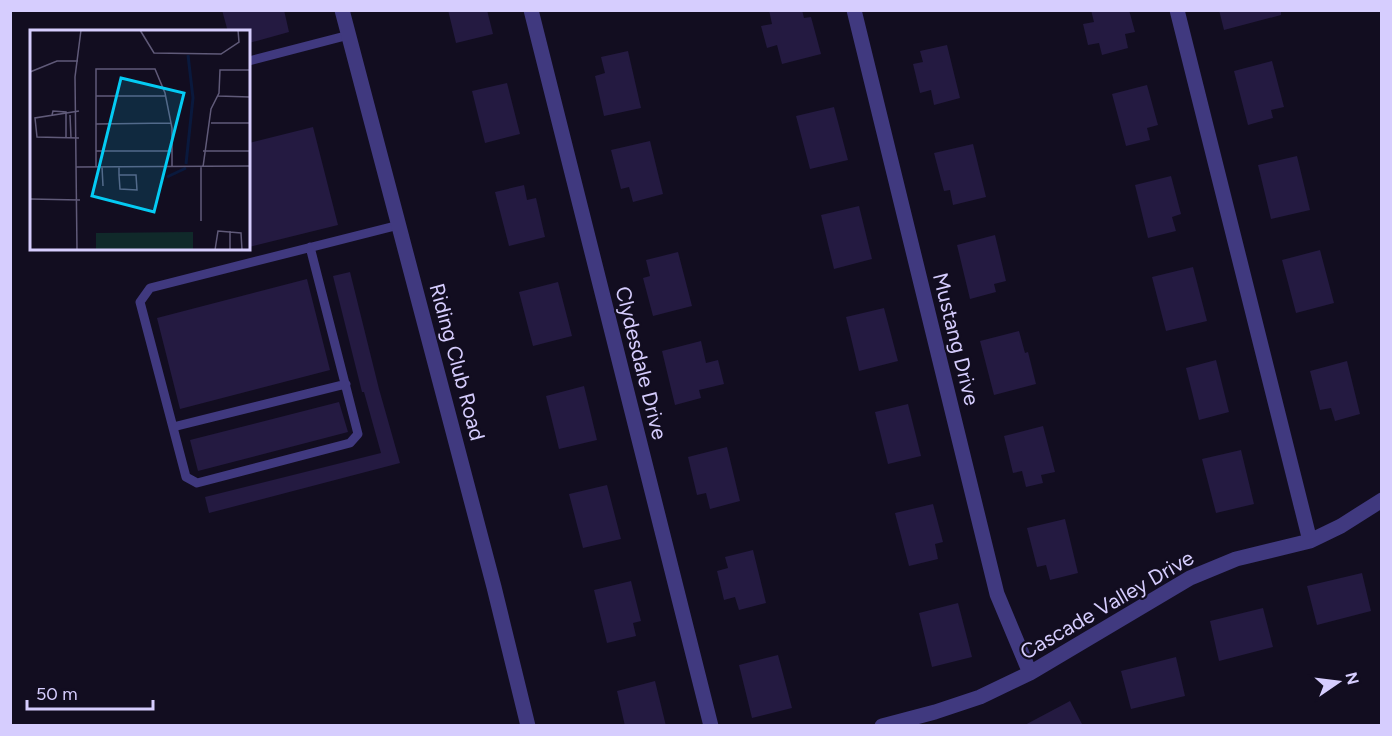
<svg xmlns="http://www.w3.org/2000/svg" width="1392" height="736" viewBox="0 0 1392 736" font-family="Figtree,sans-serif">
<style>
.building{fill:#241a41}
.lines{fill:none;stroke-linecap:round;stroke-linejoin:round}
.service{stroke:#40397f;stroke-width:9}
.minor{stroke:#40397f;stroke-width:15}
.labels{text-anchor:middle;stroke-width:4.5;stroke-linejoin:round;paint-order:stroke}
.street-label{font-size:21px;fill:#d6cdfe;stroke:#120d20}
.inset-river{fill:none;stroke:#0a193d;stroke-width:3}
.inset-road{fill:none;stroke:#605a79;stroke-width:1.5}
.view{fill:#04cbf3;fill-opacity:0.15;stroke:#04cbf3;stroke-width:3}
.inset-edge{fill:none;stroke:#d6cdfe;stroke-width:3}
</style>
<rect width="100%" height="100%" fill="#120d20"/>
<path class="building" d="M222,10H284L289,32L249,43V32H228Z
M448,10H487L493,34L456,43Z
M769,10H802L804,18L811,17L821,54L782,64L777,45L767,48L761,26L772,24Z
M1091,10H1129L1135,32L1125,34L1128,48L1102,55L1099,43L1088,45L1083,24L1094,22Z
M1219,10H1281V15L1224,30Z
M947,45L960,98L934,105L931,90L920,93L913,64L923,62L920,51Z
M628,51L641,108L604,116L595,76L605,73L601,57Z
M1272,61L1284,107L1271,110L1273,118L1248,125L1234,71Z
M507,83L520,134L485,143L472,91Z
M1147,85L1158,125L1147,128L1150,140L1126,146L1112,94Z
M834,107L848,160L810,169L796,116Z
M313,127L338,225L249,247V143Z
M650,141L663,194L633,202L629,187L621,189L611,150Z
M973,144L986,197L953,205L950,190L944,191L934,153Z
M1297,156L1310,210L1271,219L1258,165Z
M1171,176L1181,214L1172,217L1176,231L1148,238L1135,185Z
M524,185L527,200L536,198L545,237L509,246L495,192Z
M859,206L872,259L834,269L821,215Z
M995,235L1006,281L994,284L996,292L970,299L957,245Z
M1320,250L1334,303L1296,313L1282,260Z
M678,252L692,306L653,316L643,278L650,276L646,260Z
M1193,267L1207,321L1166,331L1152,277Z
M350,272L379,389L400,463L209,513L205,497L381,453L364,392H362L333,276Z
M307,279L330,370L180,409L157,318Z
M558,282L572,336L533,346L519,292Z
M884,308L898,361L859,371L846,317Z
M1019,331L1025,353L1028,352L1036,384L994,395L980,341Z
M701,341L706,363L718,360L724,384L699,390L701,398L675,405L662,351Z
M1216,360L1229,412L1199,420L1186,368Z
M1347,361L1360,414L1335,421L1331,408L1320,410L1310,371Z
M584,386L597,440L559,449L546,396Z
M339,402L348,432L198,471L190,440Z
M908,404L921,456L888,464L875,412Z
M1043,426L1055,472L1041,475L1043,483L1026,487L1022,471L1013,473L1004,436Z
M727,447L740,501L710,509L706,493L697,495L688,457Z
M1241,450L1254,504L1216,513L1202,459Z
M607,485L621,539L583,548L569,494Z
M933,504L943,542L935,544L938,559L909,566L895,513Z
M1065,519L1078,573L1050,580L1046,565L1037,567L1027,528Z
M753,550L766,603L739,610L735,597L724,600L717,571L728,568L725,557Z
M1362,573L1371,611L1317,625L1307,586Z
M631,581L641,621L633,623L636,636L607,643L594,590Z
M958,603L972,657L932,667L919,613Z
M1263,608L1273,647L1219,661L1210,621Z
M778,655L792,708L752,718L739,665Z
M1176,657L1185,696L1131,709L1121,671Z
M655,681L666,726H625L617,691Z
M1070,701L1083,726H1023Z"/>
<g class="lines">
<path class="service" d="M249,61L349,35
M310,247L358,434L350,443L197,483L186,477L140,302L150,288L399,225
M173,427L346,384"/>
<path class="minor" d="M342,10L494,587L528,726
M531,10L711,726
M854,10L997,594L1030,673
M1177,10L1310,541
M882,726L935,712L980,697L1030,673L1190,578L1236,559L1310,541L1341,526L1382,500"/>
</g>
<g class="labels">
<g class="street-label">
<text transform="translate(956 339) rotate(76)" y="7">Mustang Drive</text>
<text transform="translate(457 362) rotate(75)" y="7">Riding Club Road</text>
<text transform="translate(641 363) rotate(76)" y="7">Clydesdale Drive</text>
<text transform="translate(1107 605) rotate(-30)" y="7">Cascade Valley Drive</text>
</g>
</g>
<g transform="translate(30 30)">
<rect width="220" height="220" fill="#120d20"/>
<path d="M163,202V220H66V203Z" fill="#10292a"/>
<path class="inset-river" d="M156,134L163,68L158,25M137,147L156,138"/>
<path class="inset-road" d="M110,0L124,23L191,24L209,12L208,0M0,42L27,31H48M66,66H136M188,66L220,67M49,81L5,88L7,107L49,108M22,85L23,81L36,82V108M40,85L41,108M181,93H219M66,94L141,93M66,121H142M173,121H219M46,137L221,136M66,137V39H125L135,63L142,98V137M72,137L73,156M173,137L181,79L189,63L190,40H221M89,145H106L107,160L90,159L89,145V137M0,169L50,170M171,191V137M200,201V220M47,220L45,47L51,0M185,220L188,201L211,203L212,220"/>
<path class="view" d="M91,48L154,63L124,182L62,166Z"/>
<rect width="220" height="220" class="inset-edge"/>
</g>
<rect width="1392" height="736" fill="none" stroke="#d6cdfe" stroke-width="24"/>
<g transform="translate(1338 682) rotate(76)" stroke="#120d20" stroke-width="4.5" paint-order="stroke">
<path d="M0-4.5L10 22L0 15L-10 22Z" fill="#d6cdfe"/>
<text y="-9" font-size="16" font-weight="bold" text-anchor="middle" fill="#d6cdfe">N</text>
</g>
<path d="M27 700v9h126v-9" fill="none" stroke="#d6cdfe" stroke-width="3"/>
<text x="36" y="700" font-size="18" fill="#d6cdfe" stroke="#120d20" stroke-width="4.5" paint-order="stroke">50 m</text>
</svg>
